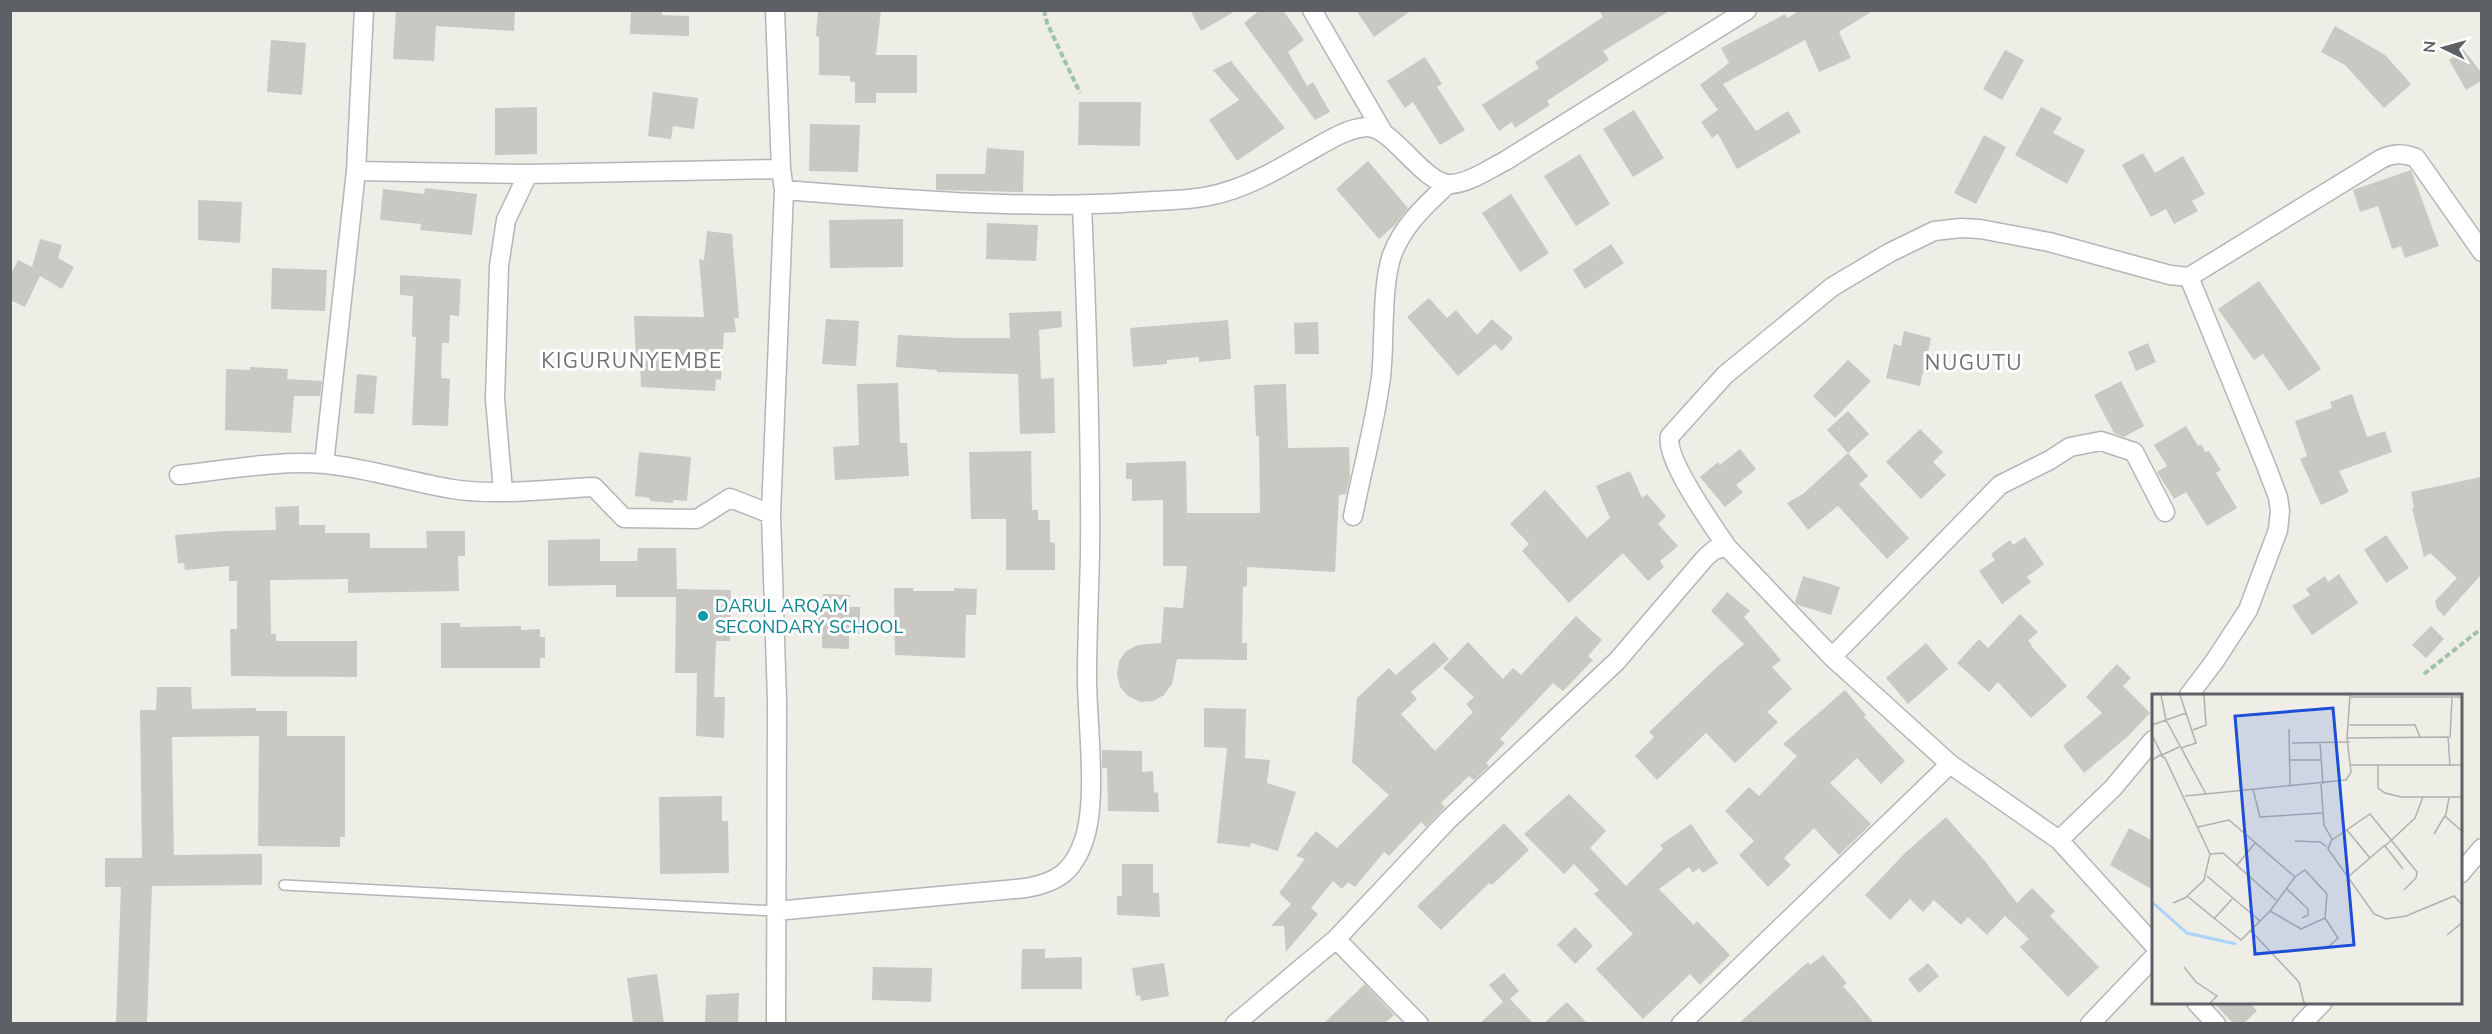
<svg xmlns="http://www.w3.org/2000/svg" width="2492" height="1034" viewBox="0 0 2492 1034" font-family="'Nunito Sans',sans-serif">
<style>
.building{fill:#cac8c2}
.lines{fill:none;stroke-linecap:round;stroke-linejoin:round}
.service-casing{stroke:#b3b5b9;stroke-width:12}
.minor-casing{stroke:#b3b5b9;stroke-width:21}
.path{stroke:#9ec4ab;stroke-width:4;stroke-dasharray:6 3;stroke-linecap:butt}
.service{stroke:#fff;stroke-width:9}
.minor{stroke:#fff;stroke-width:18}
.culture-dot{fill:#0f9aa8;stroke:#fff;stroke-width:2}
.labels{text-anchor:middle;stroke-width:6;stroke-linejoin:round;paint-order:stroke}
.culture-label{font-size:18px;fill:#0d838f;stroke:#fff;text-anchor:start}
.quarter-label{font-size:21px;letter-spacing:1.5px;fill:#6e7277;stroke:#fff}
.inset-river{fill:none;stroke:#acd3f8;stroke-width:3}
.inset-road{fill:none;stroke:#b0b1ae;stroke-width:1.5}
.view{fill:#1d4ed8;fill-opacity:0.15;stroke:#1d4ed8;stroke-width:3}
.inset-edge{fill:none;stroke:#5d6065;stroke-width:3}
</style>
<rect width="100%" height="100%" fill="#eeede6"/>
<path class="building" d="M396,10H515L514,31L436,26L434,61L393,59Z
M631,10H662V15L689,16V36L630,34Z
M818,10H881L876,55H917V93H876V103H855V82H850V76L819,75V37L816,36Z
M1190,10H1237L1201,31Z
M1260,10H1283L1304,40L1288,52L1307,86L1313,82L1330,112L1315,120L1244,23Z
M1356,10H1412L1374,37Z
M1599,10H1671L1603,51L1609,60L1547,101L1550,105L1515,128L1512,122L1499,131L1482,105L1539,68L1535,62L1603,17Z
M1800,10H1874L1839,32L1851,58L1819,72L1805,40L1723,84L1756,131L1788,111L1801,132L1737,169L1718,134L1712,138L1701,122L1718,110L1700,85L1729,63L1721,48L1785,14L1788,18Z
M2335,26L2385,55L2411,84L2384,108L2345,65L2321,52Z
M271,40L306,43L302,95L267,92Z
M2463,49L2481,72V81L2466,90L2449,60Z
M2005,50L2024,60L2002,100L1983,89Z
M1425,57L1442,84L1437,87L1465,130L1440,145L1413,102L1405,108L1387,81Z
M1231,61L1285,128L1237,161L1209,120L1239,100L1213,70Z
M653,92L698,98L694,129L673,126L671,139L648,136Z
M1079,102H1141L1140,146L1078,145Z
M537,107V154L495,155V108Z
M2041,107L2062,118L2053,133L2085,150L2067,184L2015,155Z
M1634,110L1664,158L1633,177L1603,129Z
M810,124L860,125L858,172L809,171Z
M1984,135L2006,147L1976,204L1954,193Z
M987,148L1024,151L1023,192L936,190V174H985Z
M2143,153L2155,173L2183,156L2205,194L2192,201L2198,211L2174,224L2166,209L2151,217L2122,165Z
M1580,154L1610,204L1576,226L1544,176Z
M1368,161L1408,208L1395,225L1379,239L1336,189Z
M2411,170L2439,246L2405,258L2401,246L2392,249L2378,206L2360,212L2353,190Z
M425,188L477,194L472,235L420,230L421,224L380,220L383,189L424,194Z
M1511,194L1549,253L1520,272L1482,213Z
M198,200L242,202L240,243L198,240Z
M903,219V267L830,268L829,220Z
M987,223L1038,225L1036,261L986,259Z
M707,231L732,234L739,318H734L736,332L724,333L721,380L716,379L715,391L641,387L640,361H636L634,316L704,317L699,259L704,260Z
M40,239L62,245L58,258L74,267L62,289L40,276L25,307L10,300V276L18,260L32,267Z
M1611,244L1624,263L1585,289L1573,270Z
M272,268L327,270L325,311L271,309Z
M400,275L461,279L459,316L450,315L449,343H442L441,378L450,379L448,426L412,425L416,337H412L413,296L400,295Z
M2259,281L2321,369L2289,391L2263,354L2254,360L2218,309Z
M1429,298L1447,318L1456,310L1477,335L1492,319L1513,338L1502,351L1495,344L1458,376L1407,317Z
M1061,311L1062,327L1039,330L1041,379L1054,378L1055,433L1020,434L1018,374L937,372V370L896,367L898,335L958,338H1010L1009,313Z
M826,319L859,321L856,366L822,364Z
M1228,320L1231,359L1199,362V357L1167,360V364L1133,367L1130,328Z
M1318,322L1319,354H1295L1294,323Z
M1904,331L1931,338L1928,353L1934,355L1930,374L1923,372L1920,386L1886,378L1894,344L1901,346Z
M2148,343L2156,362L2136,371L2128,352Z
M1848,360L1871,381L1835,418L1813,396Z
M250,367L288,369L287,379L322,381L320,396H294L291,433L225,430L226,369L250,370Z
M357,374L377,376L374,414L354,413Z
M2121,381L2144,426L2124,437L2114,433L2094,395Z
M898,383L900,443H907L909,476L835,480L833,447L859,445L857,384Z
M1286,384L1288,448L1349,447L1350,478L1346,494L1339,495L1335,572L1247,567V586L1243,587L1242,643H1247V660L1177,659L1172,684L1164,695L1153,701L1140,702L1128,696L1120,687L1117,674L1119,661L1126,651L1138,645L1161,643L1164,607L1183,608L1187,566H1163V500L1132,501V479H1126V463L1186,461L1187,513H1260L1259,436H1256L1254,385Z
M2352,394L2367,437L2385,431L2392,452L2339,471L2349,492L2321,505L2300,459L2307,456L2295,421L2332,408L2330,402Z
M1848,411L1869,434L1848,453L1827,430Z
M2186,426L2198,446L2201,444L2205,452L2209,451L2221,470L2216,473L2237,508L2207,526L2186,492L2174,499L2157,472L2167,466L2154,445Z
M1920,429L1943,452L1933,462L1946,475L1921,499L1886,462Z
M1740,449L1756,469L1736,485L1743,492L1725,507L1700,477L1718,462L1720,465Z
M1031,451L1032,510H1038V520H1050V542L1055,543V570H1006V519H971L969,452Z
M639,452L691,457L687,501L673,500V503L650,501V498L635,496Z
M1848,453L1868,476L1859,484L1909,538L1887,559L1838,506L1808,530L1787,503L1803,494Z
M1630,471L1642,498L1647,494L1666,516L1658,524L1678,546L1660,561L1664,567L1648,581L1623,553L1569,603L1522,551L1529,544L1510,524L1545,490L1587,538L1610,518L1596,486Z
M2481,477V575L2444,616L2437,609L2435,601L2457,578L2430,553L2424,557L2412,508H2414L2411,492Z
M299,506V525H325V533H370V548H427L426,531H465V556H458L459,591L348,593V579L270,580L271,634H276V641H357V677L231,676L230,629H237V581H229V566L185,570L184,563H178L175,535L224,531L276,530L275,507Z
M2386,535L2409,568L2386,583L2364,550Z
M2025,537L2044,564L2027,577L2031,582L2002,604L1979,571L1995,560L1991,554L2010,540L2013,545Z
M600,539V561H637L638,548H676L677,589L731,590L730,641H716L714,697H725L724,738L696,736L697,673H675L676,597H616V585L548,586V540Z
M2339,574L2358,603L2312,635L2292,606L2310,595L2306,589L2325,576L2328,582Z
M1803,576L1840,587L1831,615L1798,605L1795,602Z
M894,588H913V591H954V588L977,589L976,615H966L965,658L895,655Z
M1727,592L1750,611L1744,617L1781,660L1772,667L1792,689L1767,712L1778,722L1735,763L1706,733L1657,780L1635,756L1654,737L1649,732L1716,668L1744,644L1711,611Z
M823,594L850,595L849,607H860V634L849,633V649L822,648V630L816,629V609H822Z
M2020,614L2038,632L2028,641L2032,645L2031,646L2067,686L2031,718L1998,682L1989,692L1957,663L1979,639L1988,648Z
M1576,616L1602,640L1588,656L1593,660L1563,691L1553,683L1500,739L1505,743L1486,763L1489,766L1474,780L1469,776L1441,803L1445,807L1426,827L1421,822L1389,856L1384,852L1355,887L1348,882L1342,889L1333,881L1311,908L1318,914L1286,952L1284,926H1271L1291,904L1279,893L1305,859L1296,856L1316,831L1337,848L1389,795L1352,762L1357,698L1389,668L1396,675L1434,642L1449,659L1411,692L1417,699L1401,714L1435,751L1473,712L1466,704L1474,697L1443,668L1468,642L1503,679L1513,668L1521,675Z
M441,623H460V627L521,626V630L540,629V637H545V658H540V668H441Z
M2431,626L2444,639L2426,658L2412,645Z
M1926,643L1948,669L1908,704L1886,678Z
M2117,664L2131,678L2123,686L2150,713L2127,737L2084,773L2063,746L2102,713L2086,697Z
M157,687H191L192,709L256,708V711H287V736H345V837H340V847L258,846L259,736L172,737L174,855L262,854V885L152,886L147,1023H116L121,887H105V858H142L140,710H156Z
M1845,690L1866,715L1864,717L1905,761L1881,784L1857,758L1830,783L1871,824L1839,855L1814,828L1784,858L1791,865L1768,887L1739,855L1754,841L1725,811L1749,787L1759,796L1797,756L1783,744Z
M1204,708L1246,709L1245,758L1270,760L1267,783L1296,792L1278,851L1251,843L1250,847L1217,843L1227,748L1204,747Z
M1102,750L1142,751V772L1153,771L1154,793L1158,792L1159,812L1108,811L1107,768H1102Z
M1569,794L1606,831L1590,848L1626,886L1663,849L1660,845L1691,824L1718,863L1703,873L1699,868L1693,873L1689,867L1659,889L1694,925L1697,921L1730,955L1700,985L1690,974L1643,1019L1596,969L1633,934L1594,894L1599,890L1574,864L1564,874L1524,834Z
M722,796V821H728L729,873L660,874L659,797Z
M1946,817L1984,860L2017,903L2032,888L2055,911L2050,916L2099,967L2068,997L2020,947L2029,939L2005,916L1987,935L1968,917L1961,925L1934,900L1923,912L1910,899L1890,920L1865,895L1906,852Z
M1504,823L1529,850L1492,885L1489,883L1441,930L1417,906Z
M2129,828L2153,841V890L2110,865Z
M1122,864H1153V893H1159L1160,917L1117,915V896H1122Z
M1575,927L1593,946L1575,964L1557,945Z
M1022,949H1045V958L1082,957V989H1021Z
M1823,955L1847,983L1843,986L1874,1023H1739L1808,962L1810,965Z
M1164,963L1169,996L1141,1001L1140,995L1136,996L1132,968Z
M1928,963L1939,976L1919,993L1908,979Z
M873,967L932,968L931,1002L872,1000Z
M1504,973L1519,991L1510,999L1533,1023H1480L1503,1002L1489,985Z
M657,974L664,1023H633L627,978Z
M1365,984L1394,1015L1385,1023H1324Z
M739,993L738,1023H705L706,995Z
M1567,1002L1587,1023H1544Z
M2213,1002H2249L2257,1011L2244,1023H2233Z"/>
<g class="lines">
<g class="service-casing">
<path id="service" d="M284,885L775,911"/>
</g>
<g class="minor-casing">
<path id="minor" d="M775,10L781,169L784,190L771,514L777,701L776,1024
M1312,10L1383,132
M356,171L528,174L781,169
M784,190C901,199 1019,210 1137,202C1160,200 1186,201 1209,196C1245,189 1277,170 1308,152C1326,142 1345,129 1366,127C1392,125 1423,185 1451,184C1469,183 1489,169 1505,161L1747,10
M324,464L356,171L364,10
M179,475C226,470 277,460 325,464C368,468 409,482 452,489C498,496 548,489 594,487L624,518L697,519L730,498L771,514
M503,491L495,399L499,266L506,220L528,174
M1353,516C1362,470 1375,424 1381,377C1385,342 1381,287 1392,255C1403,225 1426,205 1448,184
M1727,547C1713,526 1664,458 1670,436L1725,375L1832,287L1889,253L1934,231L1961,228L1980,229L2049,242L2170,275L2189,277L2381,159C2393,153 2403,153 2416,158L2482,252
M1832,657L2000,485L2050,460L2070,447L2101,441L2134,452L2165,512
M2189,695L2214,662L2248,610L2278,530L2280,511L2278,497L2265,463L2189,277
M2059,840L2113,788L2153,740
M2460,874L2482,848
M775,911L1026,888C1058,882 1073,872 1084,840C1098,798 1087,723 1087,677C1087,636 1089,596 1090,555C1091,439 1087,322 1082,206
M1336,939L1419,1024
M2196,1002L2216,1024
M1235,1024L1336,939L1447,821L1617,661L1705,558L1714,550L1727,547L1832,657L1950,764L2059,840L2153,944
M1681,1024L1950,764
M2090,1024L2153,958
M2302,1024L2323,1002"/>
</g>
<path class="path" d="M1044,10L1047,23L1080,93
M2424,674L2482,628"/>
<use href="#service" class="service"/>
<use href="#minor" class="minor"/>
</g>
<circle class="culture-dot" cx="703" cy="616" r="6"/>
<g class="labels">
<g class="culture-label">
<text x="715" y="612">DARUL ARQAM<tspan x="715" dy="21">SECONDARY SCHOOL</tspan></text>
</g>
<g class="quarter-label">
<text x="632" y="368">KIGURUNYEMBE</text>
<text x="1974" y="370">NUGUTU</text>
</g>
</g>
<g transform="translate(2152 694)">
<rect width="310" height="310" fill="#eeede6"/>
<path class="inset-river" d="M0,208L35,239L84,250"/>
<path class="inset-road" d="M9,1L14,26L54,100M28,1L44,49L29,54M198,3H311M0,31L34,19M197,31H263L268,43M137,35L138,91M41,36L54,31L52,1M0,41L10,61M195,44L296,43L298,72M298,44L300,4M140,49L198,48M168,49L171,90M10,61L27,53M0,66L8,61L13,64L58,160L52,186L33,204L21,209M138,66H169M199,71H311M226,72V94L233,99L249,103H311M169,90L172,131L180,145L176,155L222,220L234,225L254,222L302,202L311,212M101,95L108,123L170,119M33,102L194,86L199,78L195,44L198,1M293,122L311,138M195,136L218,164M282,140L294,120L297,104M180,146L218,120L265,178L264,184L252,196M143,147L168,148L175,153M58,160L71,159L124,206M85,171L103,149M251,175L233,152L263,124L271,103M55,182L108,227M143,183L153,176L175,200L173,224L186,244L175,254M196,183L233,151M134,194L156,215V221L150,224M35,202L89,246L118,217L143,183L77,126L46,133M118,217L149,235L173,224M62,225L80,205M99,237L147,288L152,309M295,241L311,228M32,273L44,288L65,302L58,309"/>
<path class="view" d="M181,14L202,251L103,260L83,22Z"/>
<rect width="310" height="310" class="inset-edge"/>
</g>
<rect width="2492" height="1034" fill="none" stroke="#5d6065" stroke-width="24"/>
<g transform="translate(2444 48) rotate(275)" stroke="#ffffff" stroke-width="4.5" paint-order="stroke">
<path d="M0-4.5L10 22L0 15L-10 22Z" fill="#5d6065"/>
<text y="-9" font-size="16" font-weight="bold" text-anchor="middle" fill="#5d6065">N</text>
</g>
</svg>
